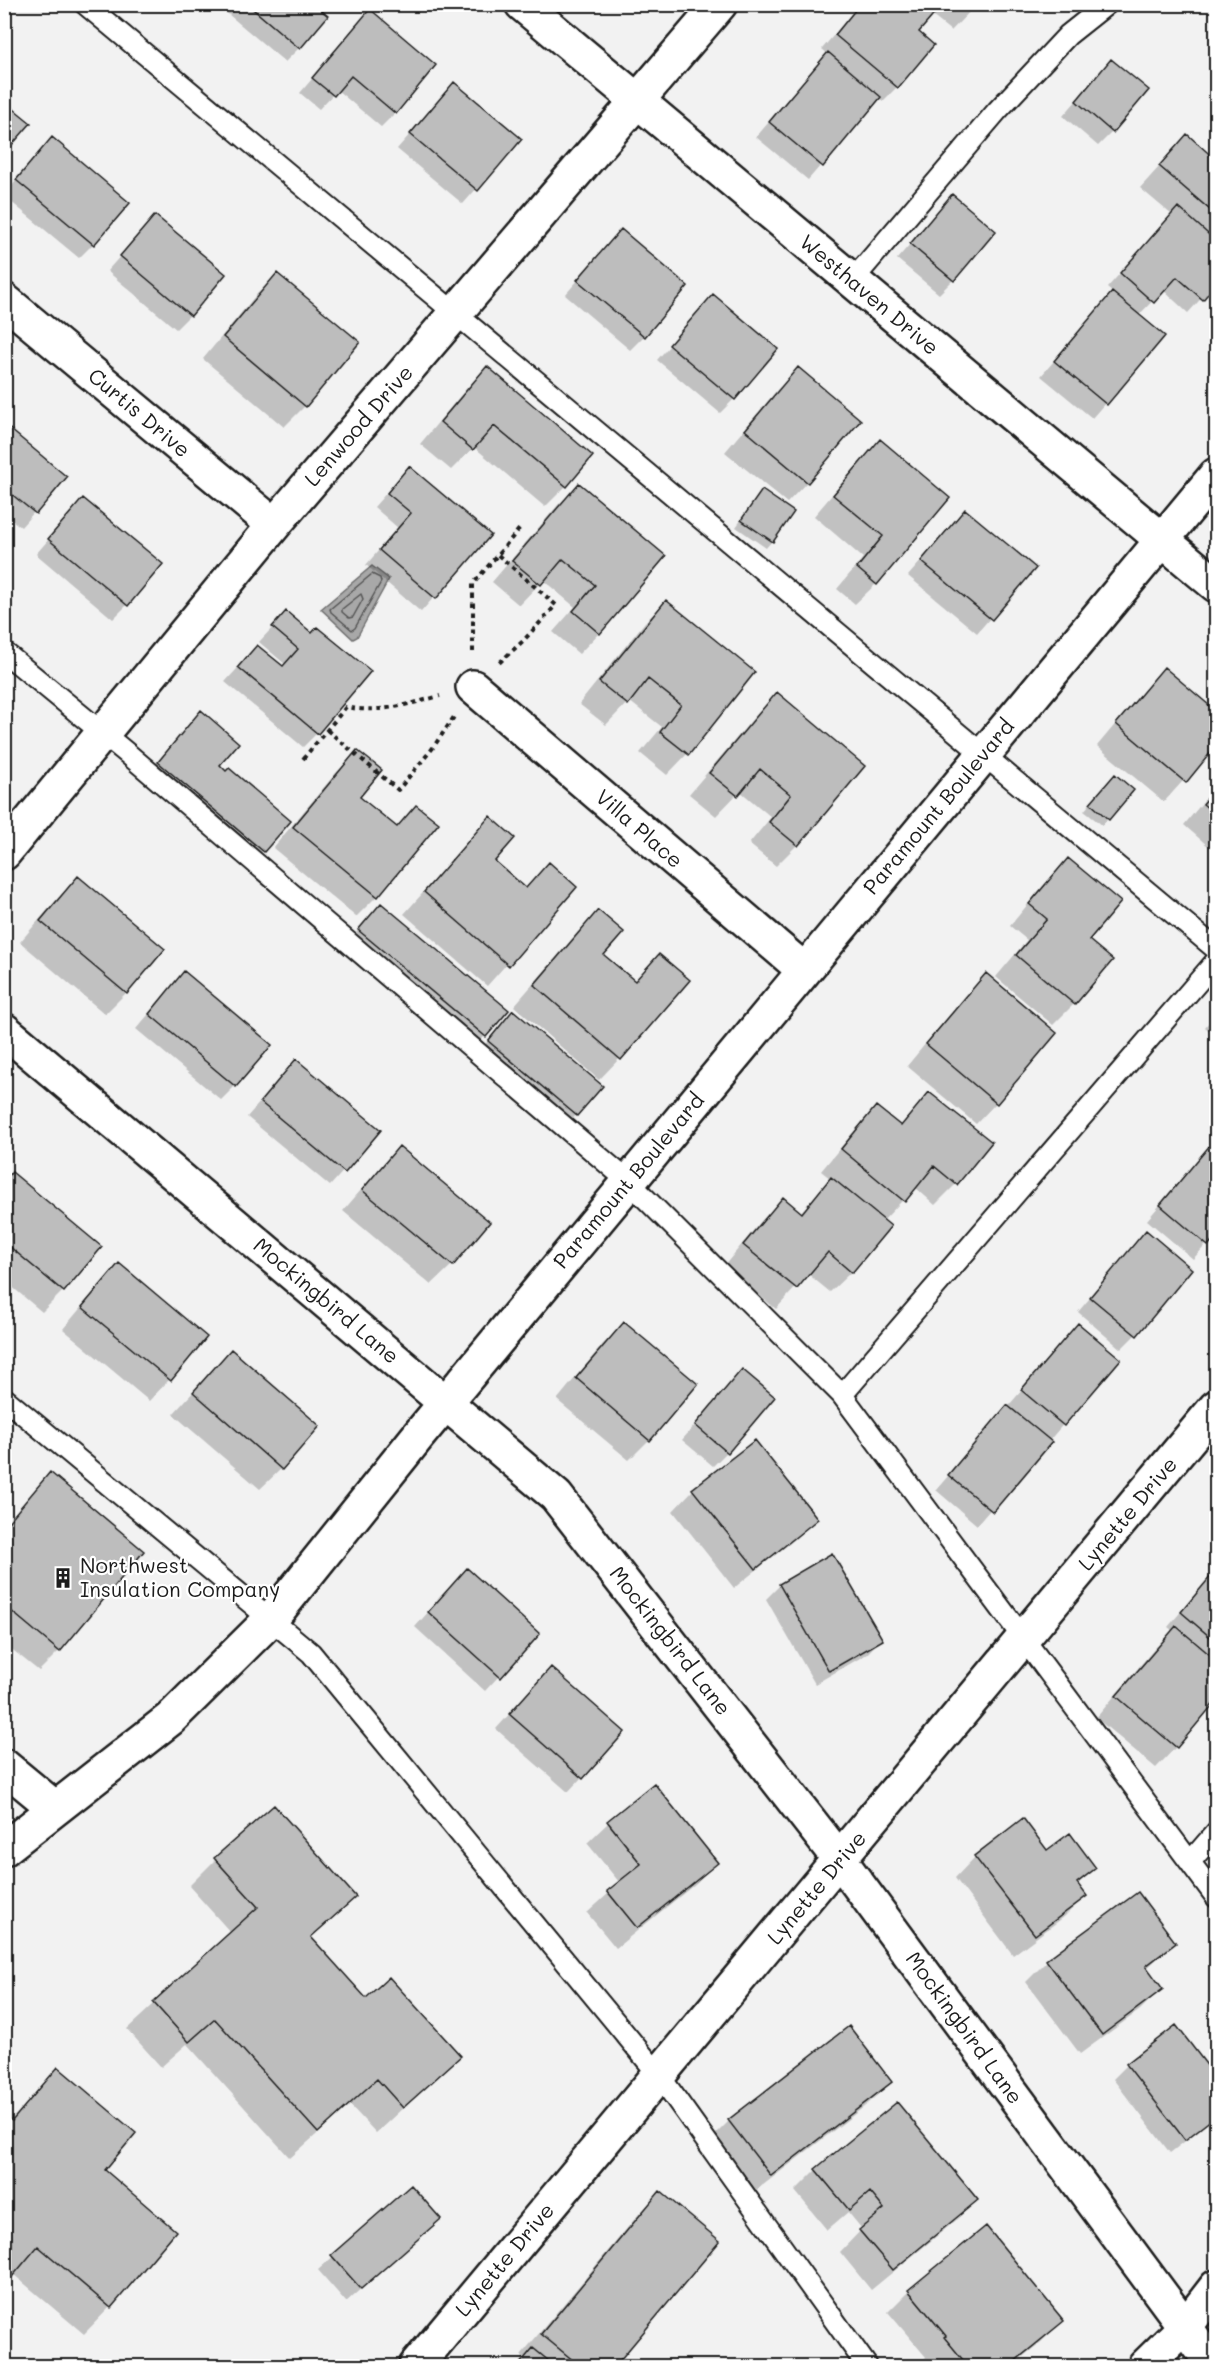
<svg xmlns="http://www.w3.org/2000/svg" width="1221" height="2371" viewBox="0 0 1221 2371" font-family="Mali,sans-serif">
<style>
.water{fill:#a8a8a8;stroke:#707070;stroke-width:1.5}
.shadow{fill:#0003}
.lines{fill:none;stroke-linecap:round;stroke-linejoin:round}
.shore{stroke:#545454;stroke-width:1.5}
.building{fill:#bdbdbd;stroke:#1c1c1c;stroke-width:1.5}
.lane-casing{stroke:#1c1c1c;stroke-width:24}
.street-casing{stroke:#1c1c1c;stroke-width:38}
.secondary-casing{stroke:#1c1c1c;stroke-width:38}
.path{stroke:#1c1c1c;stroke-width:4;stroke-dasharray:4.5 4.5;stroke-linecap:butt}
.lane{stroke:#fff;stroke-width:20}
.street{stroke:#fff;stroke-width:33}
.secondary{stroke:#fff;stroke-width:33}
.labels{text-anchor:middle;stroke-width:4.5;stroke-linejoin:round;paint-order:stroke}
.street-label{font-size:21px;fill:#1c1c1c;stroke:#fff}
.poi-label{font-size:21px;fill:#1c1c1c;stroke:#fff;text-anchor:start}
</style>
<rect width="100%" height="100%" fill="#f2f2f2"/>
<filter id="ink" filterUnits="userSpaceOnUse"><feTurbulence type="fractalNoise" baseFrequency=".0167" numOctaves="2"/><feDisplacementMap in="SourceGraphic" scale="12" xChannelSelector="R" yChannelSelector="G"/><feConvolveMatrix kernelMatrix="1 2 1 2 8 2 1 2 1" color-interpolation-filters="sRGB"/></filter>
<g filter="url(#ink)">
<path class="water" d="M372,566L389,579L357,637L353,639L321,609Z"/>
<path class="shadow" d="M216,4H312L299,48L285,62Z
M860,4H977L951,31L931,15L917,32L897,87L883,101L879,98L808,180L756,137L828,54L822,49Z
M370,11L395,113L381,127L337,90L319,109L300,93Z
M1111,61L1112,132L1098,146L1063,116Z
M454,84L520,139L463,204L397,149Z
M1187,136L1216,162V282L1188,313L1163,290L1138,316L1163,337L1092,418L1041,376L1113,293L1107,288L1172,215L1140,188Z
M52,139L93,244L79,258L4,196L38,153Z
M952,196L953,280L939,294L897,259Z
M155,217L190,315L176,329L107,271Z
M621,231L644,336L630,350L565,295Z
M277,275L358,343L305,406L284,427L203,359L256,295Z
M713,296L734,399L720,413L657,360Z
M487,368L566,486L545,507L474,447L451,470L420,444L466,389Z
M798,369L807,482L787,503L725,452L777,390Z
M4,426L65,477L21,527L4,514Z
M880,441L948,498L876,584L855,604L837,589L863,558L814,516L860,462Z
M396,482L488,535L421,612L366,565L398,528L374,507Z
M579,485L664,556L599,633L579,654L553,632L575,607L543,580L519,605L492,582L558,505Z
M762,492L772,541L766,548L736,527Z
M83,500L127,605L113,619L36,554Z
M965,511L1034,568L977,633L908,576Z
M666,602L753,672L687,754L667,775L640,753L662,727L629,701L606,725L579,704L645,622Z
M286,613L311,634L317,733L303,747L225,682L257,647L282,667L285,664L259,642Z
M1164,669L1216,713V744L1164,802L1097,746L1144,690Z
M777,694L863,766L797,845L776,866L749,844L771,817L740,791L716,816L689,794L756,715Z
M194,719L218,765L226,773L263,851L256,857L152,769Z
M357,752L358,797L395,828L416,807L437,824L377,896L356,917L273,848L336,773Z
M1108,782V819L1102,825L1084,811Z
M1216,786V853L1184,825Z
M490,818L493,862L524,889L549,864L575,887L487,986L404,914Z
M1068,860L1087,940L1074,1004L1053,1025L996,977L1027,940L1010,926L1047,881Z
M78,878L126,993L105,1014L20,942L57,899Z
M374,911L485,1036L478,1043L352,938Z
M598,912L602,955L633,982L659,956L688,980L619,1059L599,1080L514,1006L578,932Z
M184,973L235,1086L221,1100L136,1029Z
M986,975L996,1103L976,1124L907,1066L965,996Z
M1216,1014V1037L1205,1027Z
M507,1019L576,1115L570,1122L482,1048Z
M296,1061L379,1131L330,1186L247,1117Z
M930,1094L956,1184L935,1205L915,1187L883,1221L851,1272L830,1292L808,1274L776,1309L724,1266L762,1220L783,1199L800,1213L831,1179L821,1171L856,1129L876,1108L899,1127Z
M1216,1140V1234L1193,1259L1147,1220Z
M399,1148L452,1265L431,1285L343,1211L379,1169Z
M4,1182L63,1291L42,1312L4,1280Z
M1146,1232L1135,1335L1121,1349L1078,1312Z
M119,1265L205,1337L169,1380L149,1401L63,1329L99,1286Z
M624,1324L649,1440L629,1460L557,1400L603,1344Z
M1078,1325L1119,1359L977,1525L936,1490Z
M231,1351L281,1469L260,1489L173,1414Z
M742,1371L727,1452L713,1466L682,1440Z
M50,1474L59,1651L39,1671L4,1643V1525Z
M693,1490L816,1519L795,1539L734,1588L673,1511Z
M832,1555L881,1639L867,1654L815,1684L766,1599L780,1585Z
M1216,1570V1699L1176,1747L1156,1768L1096,1718L1155,1648L1173,1631L1168,1627Z
M453,1584L538,1634L485,1691L415,1627Z
M537,1683L623,1733L568,1792L496,1729Z
M654,1786L716,1863L695,1884L616,1948L587,1913L620,1883L587,1843L608,1823Z
M1047,1852L1094,1868L1077,1885L1085,1896L1064,1917L1013,1955L955,1878L975,1857Z
M215,1860L354,1896L310,1938L366,2000L459,2056L376,2133L350,2105L290,2158L187,2044L161,2067L127,2029L231,1933L189,1886Z
M1174,1943L1146,1969L1161,1989L1140,2010L1080,2054L1026,1982L1047,1961Z
M1175,2028L1216,2080V2117L1170,2153L1113,2079L1127,2065Z
M849,2029L890,2082L869,2103L750,2195L708,2142L729,2121Z
M58,2069L103,2170L110,2307L84,2334L13,2274L4,2284V2116L10,2121Z
M897,2104L976,2200L955,2221L871,2290L840,2252L862,2229L848,2212L827,2230L795,2191L816,2170Z
M411,2187L424,2233L346,2302L318,2270Z
M660,2193L718,2241L613,2366H517L525,2358L521,2355L639,2214Z
M909,2291L1062,2321L1041,2342L1011,2366H930L924,2359L926,2357L888,2312Z"/>
<g class="lines">
<path class="shore" d="M372,574L380,578L381,582L355,628L352,630L331,612L330,609Z
M361,594L363,599L353,617L349,618L342,612V609Z"/>
</g>
<path class="building" d="M247,4H314L328,16L300,49Z
M860,4H932L938,10L919,32L934,45L898,88L835,35Z
M370,9L436,65L396,114L351,76L334,96L312,78Z
M828,52L881,97L823,167L769,122Z
M1111,59L1149,90L1113,133L1076,101Z
M454,82L522,139L478,191L410,134Z
M4,101L31,123L4,154Z
M1187,134L1216,160V215L1159,166Z
M52,137L130,203L94,245L16,180Z
M952,194L996,231L954,281L910,244Z
M1178,207L1216,241V284L1203,300L1177,277L1154,303L1120,273Z
M155,215L226,274L191,316L120,256Z
M621,229L688,286L645,337L577,280Z
M277,273L360,342L306,407L223,337Z
M1112,292L1165,336L1107,405L1054,361Z
M713,294L778,349L735,400L669,345Z
M487,366L593,456L567,487L494,426L473,450L440,422Z
M798,367L861,420L808,483L745,430Z
M4,424L67,477L36,514L4,488Z
M880,439L950,498L877,585L857,568L883,536L833,495Z
M409,466L491,535L436,599L379,550L411,513L387,493Z
M579,483L666,556L600,634L573,611L595,585L563,559L541,585L512,561Z
M762,490L794,512L773,542L741,520Z
M83,498L163,564L128,606L48,539Z
M965,509L1036,568L992,620L921,561Z
M666,600L755,672L689,755L660,732L681,705L648,679L628,705L599,682Z
M286,611L312,633L317,627L371,671L318,734L238,667L257,645L283,666L298,649L272,627Z
M1164,667L1216,711V746L1186,783L1116,724Z
M777,692L865,766L798,846L769,822L791,795L760,769L738,796L709,773Z
M201,710L239,743L220,765L226,771L229,768L291,821L264,852L158,762Z
M357,750L382,770L360,797L397,827L416,805L439,823L378,897L293,827Z
M1115,774L1134,790L1109,820L1090,803Z
M1216,788V815L1203,804Z
M490,816L515,838L495,861L526,888L549,862L577,887L509,966L424,892Z
M1068,858L1121,902L1089,940L1113,960L1075,1005L1016,955L1047,919L1029,904Z
M78,876L165,949L127,994L40,921Z
M381,903L509,1010L486,1037L358,930Z
M598,910L624,932L604,955L635,981L659,954L690,980L621,1060L534,985Z
M184,971L272,1045L236,1087L149,1014Z
M986,973L1057,1033L997,1104L926,1044Z
M513,1010L603,1086L577,1116L488,1041Z
M296,1059L381,1130L345,1173L260,1102Z
M929,1092L992,1142L957,1185L934,1166L905,1202L841,1149L876,1106L901,1126Z
M1216,1138V1236L1208,1246L1160,1205Z
M399,1146L490,1222L453,1266L362,1190Z
M12,1172L102,1247L64,1292L4,1242V1181Z
M831,1177L891,1226L852,1273L828,1252L797,1289L743,1245L783,1197L802,1213Z
M1146,1230L1192,1269L1137,1336L1090,1297Z
M119,1263L207,1337L171,1381L82,1307Z
M624,1322L698,1384L650,1441L576,1378Z
M1078,1323L1121,1359L1064,1426L1021,1390Z
M231,1349L320,1426L282,1470L193,1392Z
M742,1369L775,1397L728,1453L695,1425Z
M1007,1405L1052,1442L993,1512L948,1475Z
M755,1440L818,1519L756,1569L692,1489Z
M50,1472L144,1551L60,1652L4,1605V1527Z
M832,1553L883,1640L829,1671L779,1584Z
M467,1568L540,1634L501,1678L428,1612Z
M1216,1570V1642L1181,1612Z
M1176,1626L1216,1660V1701L1177,1748L1116,1696Z
M551,1667L625,1732L583,1779L509,1714Z
M654,1783L718,1863L637,1928L607,1891L641,1864L607,1821Z
M274,1805L356,1897L311,1937L366,1998L389,1977L461,2056L403,2108L377,2079L318,2133L215,2019L189,2042L153,2002L258,1907L214,1858Z
M1023,1818L1047,1850L1070,1833L1096,1868L1077,1883L1087,1896L1035,1935L974,1856Z
M1138,1892L1176,1943L1146,1966L1163,1989L1102,2035L1046,1960Z
M1176,2025L1216,2077V2116L1185,2140L1126,2064Z
M849,2026L892,2082L771,2176L728,2120Z
M58,2067L136,2133L105,2170L176,2231L111,2308L38,2246L6,2284L4,2283V2114L12,2121Z
M897,2102L978,2200L893,2270L859,2230L884,2209L870,2192L849,2210L815,2169Z
M411,2185L441,2219L361,2289L331,2255Z
M660,2191L720,2241L615,2366H580L541,2334Z
M986,2226L1064,2321L1009,2366H968L944,2337L946,2336L908,2290Z
M533,2348L555,2366H518Z"/>
<g class="lines">
<g class="lane-casing">
<path id="lane" d="M85,4L1216,949
M852,281L997,111L1068,35L1107,4
M4,652L128,754L629,1182L842,1395L1216,1897
M842,1395L1216,961
M4,1398L311,1653L659,2075L867,2366
M1190,1862L1216,1832"/>
</g>
<g class="street-casing">
<path id="street" d="M522,4L1216,585
M4,300L274,525
M473,687L804,970
M4,853L274,525L720,4
M4,1766L55,1808
M416,2366L1216,1407
M1145,2366L1185,2327L1216,2287"/>
</g>
<g class="secondary-casing">
<path id="secondary" d="M4,1030L556,1496L840,1860L1214,2366
M4,1849L170,1719L272,1618L418,1436L1216,475"/>
</g>
<path class="path" d="M498,555L556,605L523,641L499,663
M473,652V584L521,527
M327,730L398,790L432,749L454,717
M303,759L346,707C379,714 409,704 440,696"/>
<use href="#lane" class="lane"/>
<use href="#street" class="street"/>
<use href="#secondary" class="secondary"/>
</g>
</g>
<defs>
<g id="building-bare" transform="scale(1.62)"><path d="M-4-6H4V6H1V3H-1V6H-4ZM-2.5-4.3h1.7v1.8h-1.7ZM.8-4.3h1.7v1.8H.8ZM-2.5-1h1.7V.8h-1.7ZM.8-1h1.7V.8H.8Z" fill="#1c1c1c" stroke="#fff" stroke-width="2.5" paint-order="stroke"/></g>
</defs>
<g fill-rule="evenodd">
<use href="#building-bare" x="63" y="1578"/>
</g>
<g class="labels">
<g class="street-label">
<text transform="translate(869 295) rotate(40)" y="7">Westhaven Drive</text>
<text transform="translate(139 413) rotate(40)" y="7">Curtis Drive</text>
<text transform="translate(359 426) rotate(-49)" y="7">Lenwood Drive</text>
<text transform="translate(939 807) rotate(-50)" y="7">Paramount Boulevard</text>
<text transform="translate(639 829) rotate(41)" y="7">Villa Place</text>
<text transform="translate(629 1181) rotate(-50)" y="7">Paramount Boulevard</text>
<text transform="translate(326 1301) rotate(40)" y="7">Mockingbird Lane</text>
<text transform="translate(1128 1514) rotate(-50)" y="7">Lynette Drive</text>
<text transform="translate(670 1641) rotate(52)" y="7">Mockingbird Lane</text>
<text transform="translate(817 1888) rotate(-50)" y="7">Lynette Drive</text>
<text transform="translate(964 2028) rotate(54)" y="7">Mockingbird Lane</text>
<text transform="translate(505 2260) rotate(-50)" y="7">Lynette Drive</text>
</g>
<g class="poi-label">
<text x="80" y="1573">Northwest<tspan x="80" dy="24">Insulation Company</tspan></text>
</g>
</g>
<rect width="1221" height="2371" fill="none" stroke="#fff" stroke-width="24"/>
<rect x="12" y="12" width="1197" height="2347" fill="none" stroke="#1c1c1c" stroke-width="2" filter="url(#ink)"/>
</svg>
